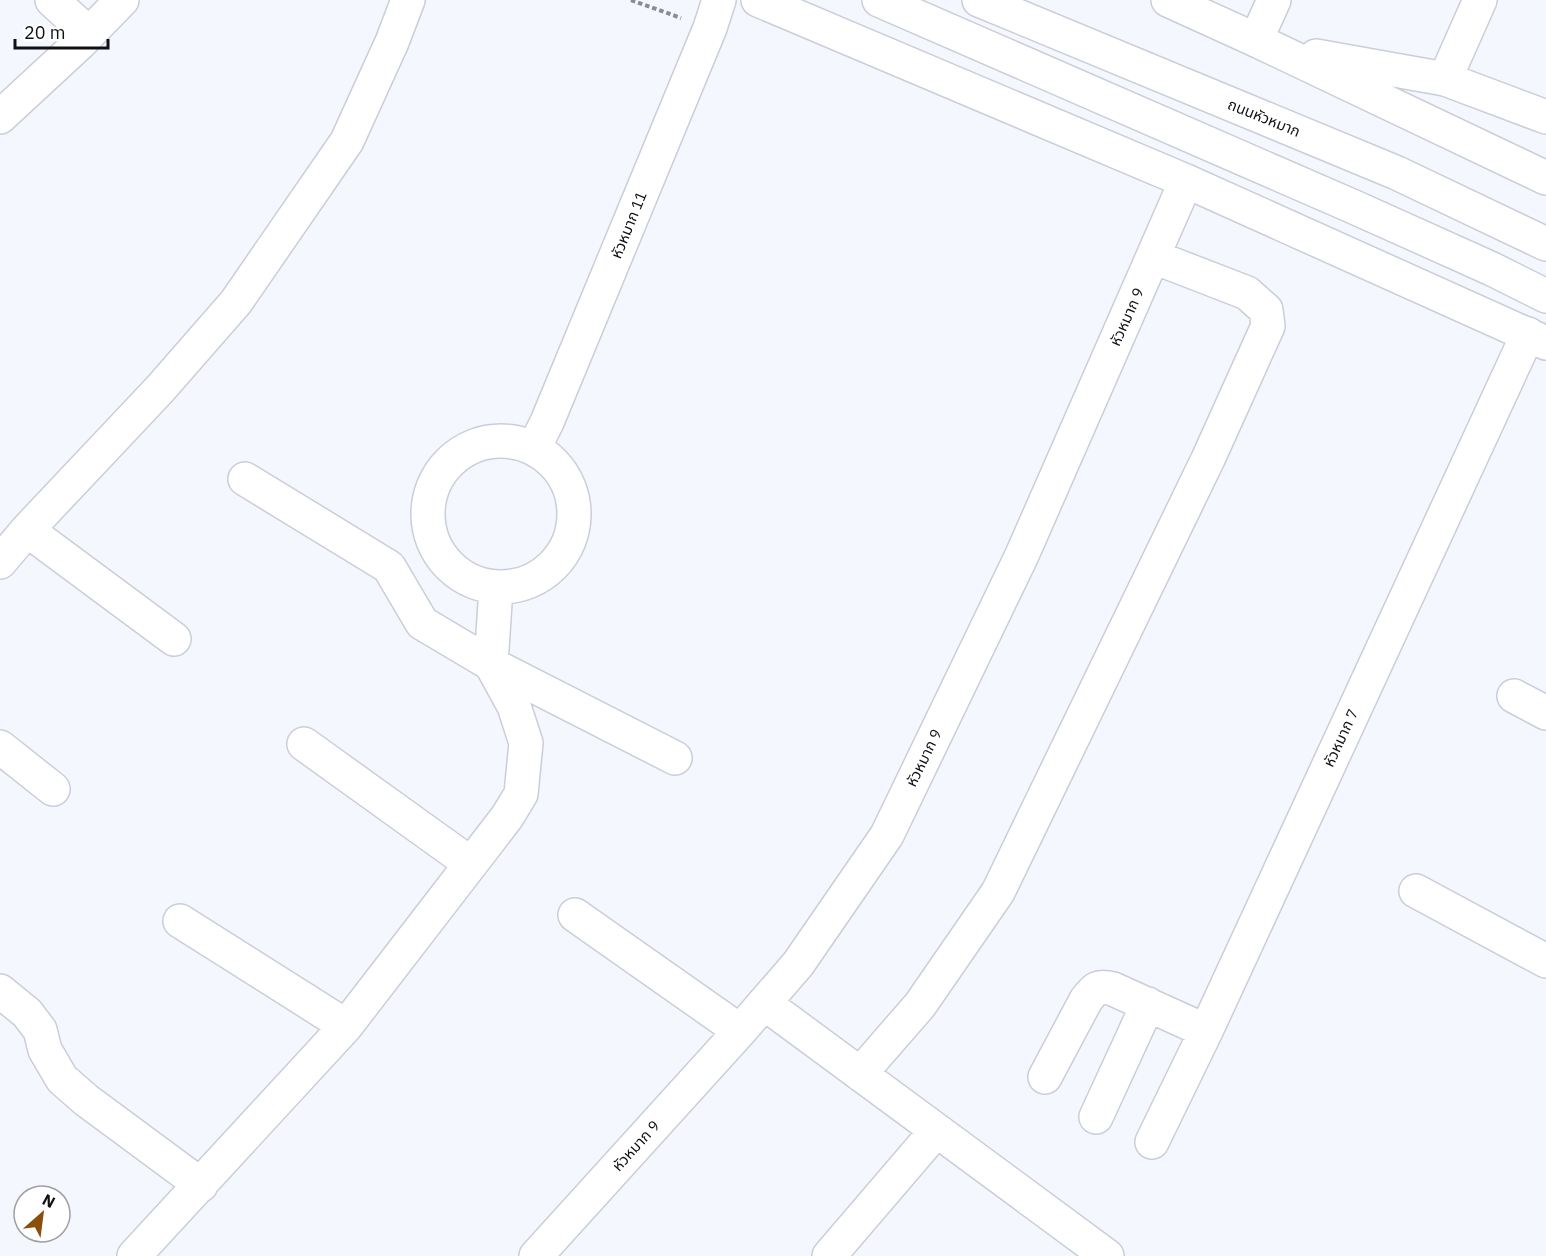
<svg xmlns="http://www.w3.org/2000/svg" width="1546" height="1256" viewBox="0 0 1546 1256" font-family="'IBM Plex Sans','Noto Sans Thai',sans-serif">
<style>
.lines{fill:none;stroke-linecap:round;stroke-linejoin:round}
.minor-casing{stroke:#caced9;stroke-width:36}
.major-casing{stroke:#caced9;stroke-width:36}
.path{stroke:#8a8c91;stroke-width:4;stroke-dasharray:4.5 3;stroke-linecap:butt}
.minor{stroke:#fff;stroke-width:33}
.major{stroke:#fff;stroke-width:33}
.labels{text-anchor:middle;stroke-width:4.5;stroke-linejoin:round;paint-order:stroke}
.street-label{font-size:15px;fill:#101115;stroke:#fff}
</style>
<rect width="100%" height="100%" fill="#f4f7fd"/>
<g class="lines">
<g class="minor-casing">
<path id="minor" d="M52,0L89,34
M1256,40L1274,0
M1445,79L1480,0
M0,117L81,42L122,0
M428 514a73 73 0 1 1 146 0a73 73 0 1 1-146 0Z
M534,448L547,422L710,28L719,0
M27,530L174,639
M0,562L27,530L160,389L236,302L347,141L392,42L408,0
M496,588L491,664L675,758
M1514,696L1546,713
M304,744L471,864
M0,747L53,789
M1416,891L1546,961
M575,915L740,1031
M180,921L346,1026
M0,991L27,1013L40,1030L45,1050L62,1079L86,1100L201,1185
M764,1003L1107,1256
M860,1074L920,1005L998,892L1208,459L1268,326L1266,310L1247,293L1154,257
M1045,1077L1086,1000C1095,988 1098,985 1113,989L1206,1031
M1096,1117L1148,1004
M1152,1142L1206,1031L1528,334
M134,1256L346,1026L507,817L521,794L526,743L514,706L491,664L422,623L389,567L245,479
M536,1256L740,1031L798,964L887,835L1022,555L1186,181
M829,1256L936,1131"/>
</g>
<g class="major-casing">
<path id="major" d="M758,0L1186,181L1546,343
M879,0L1354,207L1492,269L1546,296
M979,0L1397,173L1546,244
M1168,0L1256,40L1546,178
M1316,56L1445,79L1546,117"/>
</g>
<path class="path" d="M631,0L681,18"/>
<use href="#minor" class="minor"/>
<use href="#major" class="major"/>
</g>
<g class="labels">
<g class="street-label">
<text transform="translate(1264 118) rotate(22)" y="5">ถนนหัวหมาก</text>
<text transform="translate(629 225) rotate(-68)" y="5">หัวหมาก 11</text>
<text transform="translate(1127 317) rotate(-66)" y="5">หัวหมาก 9</text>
<text transform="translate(1341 738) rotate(-65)" y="5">หัวหมาก 7</text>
<text transform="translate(924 758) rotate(-64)" y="5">หัวหมาก 9</text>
<text transform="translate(636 1146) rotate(-48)" y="5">หัวหมาก 9</text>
</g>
</g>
<g transform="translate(42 1214) rotate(28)"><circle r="28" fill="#ffffff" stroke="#9fa0a1" stroke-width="1.5"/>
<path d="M0-4.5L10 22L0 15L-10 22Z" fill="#8a4e0d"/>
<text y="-9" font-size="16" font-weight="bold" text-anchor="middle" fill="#101115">N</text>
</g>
<path d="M15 39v9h93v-9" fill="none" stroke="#101115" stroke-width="3"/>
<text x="24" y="39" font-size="18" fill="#101115" stroke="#ffffff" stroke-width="4.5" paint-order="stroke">20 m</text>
</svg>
